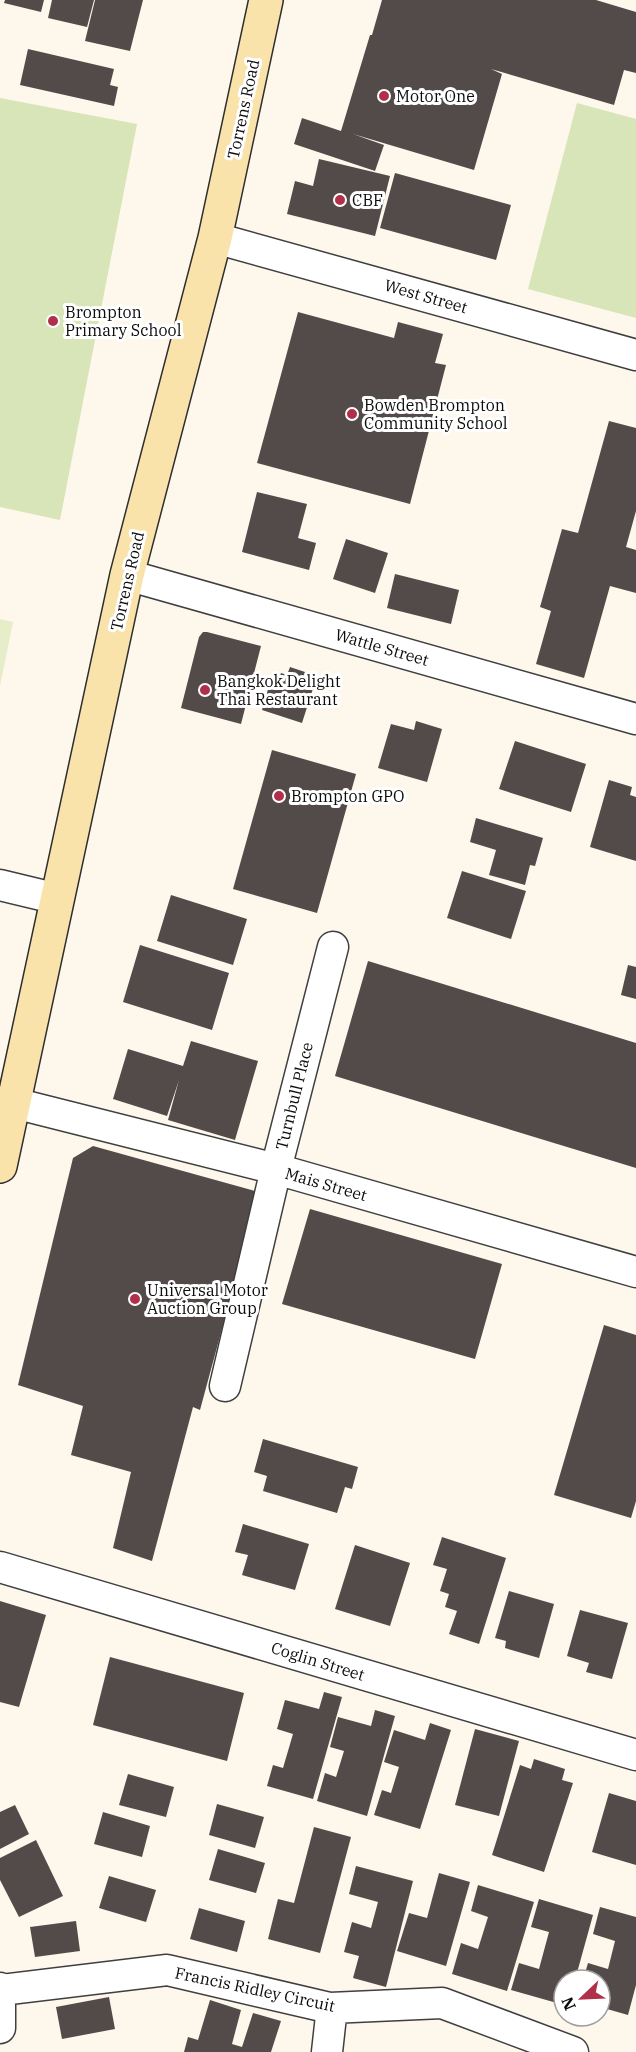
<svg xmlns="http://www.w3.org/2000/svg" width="636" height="2052" viewBox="0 0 636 2052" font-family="'IBM Plex Serif',serif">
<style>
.green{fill:#d7e5b8}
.pitch{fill:#e6edc9}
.building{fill:#534b49}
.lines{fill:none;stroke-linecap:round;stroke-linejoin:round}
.minor-casing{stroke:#3f3f3f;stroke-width:33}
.secondary-casing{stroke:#2e2e2e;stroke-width:36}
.minor{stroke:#fff;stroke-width:30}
.secondary{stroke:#f9e3ab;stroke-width:33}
.poi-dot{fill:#b02f4a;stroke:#fff;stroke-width:2}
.labels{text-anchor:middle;stroke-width:6;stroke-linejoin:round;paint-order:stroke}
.poi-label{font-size:16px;fill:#0c0c0c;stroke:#fff;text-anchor:start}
.street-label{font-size:16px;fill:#0c0c0c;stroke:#fff}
</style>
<rect width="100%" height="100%" fill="#fef7ec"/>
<path class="green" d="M0,98L137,124L60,520L0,507Z
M577,103L636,119V318L528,289Z"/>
<path class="pitch" d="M0,619L13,622L0,686Z"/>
<path class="building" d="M5,0H44L41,12L4,3Z
M52,0H94L87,27L48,18Z
M95,0H143L130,51L85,41Z
M382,0H596L636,12V73L624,70L614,105L491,69L502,74L474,170L353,134L384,145L375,171L294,144L302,118L341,131L370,35H372Z
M28,49L114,69L110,85L118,87L114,106L20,85Z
M319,159L390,176L375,236L287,214L295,181L313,186Z
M395,173L511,205L496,260L380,228Z
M298,312L394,338L398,322L443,334L435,363L446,365L410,504L257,463Z
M609,421L636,428V511L626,547L636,550V593L610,586L584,678L536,664L551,611L540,607L562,529L578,533Z
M257,492L307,504L298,538L316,543L309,570L242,552Z
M346,539L388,553L375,593L333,579Z
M395,574L459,590L451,624L387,608Z
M203,632H207L261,646L241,724L181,708L199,637Z
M290,667L317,676L302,723L262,710L269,686L276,688L281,673L287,675Z
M416,721L442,729L427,782L378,768L391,724L414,730Z
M515,741L586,764L571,812L499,789Z
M272,750L356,774L317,913L233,889Z
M609,780L632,787L630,795L636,797V861L590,847Z
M476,818L543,838L535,866L530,865L525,885L489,875L496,850L470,842Z
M462,871L526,891L511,939L447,918Z
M171,895L247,919L233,965L157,941Z
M140,945L229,973L212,1030L123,1002Z
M368,961L636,1043V1168L335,1076Z
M628,965L636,967V999L621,995Z
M191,1041L258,1061L235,1140L168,1120L179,1080L167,1116L113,1099L128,1049L183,1066Z
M93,1146L259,1192L200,1410L193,1407L152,1561L113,1548L131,1472L71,1455L83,1406L18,1385L73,1158Z
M310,1209L502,1264L475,1359L282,1304Z
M604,1325L636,1335V1501L631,1518L554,1495Z
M263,1439L358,1467L352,1489L345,1487L337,1513L263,1491L267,1476L254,1472Z
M243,1524L309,1544L295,1590L242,1575L248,1555L235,1552Z
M442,1537L506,1558L479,1644L449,1634L457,1611L445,1607L449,1594L440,1591L447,1569L433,1565Z
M355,1545L410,1563L390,1626L335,1609Z
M509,1591L554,1604L539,1658L505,1648L506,1641L495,1638Z
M0,1601L46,1615L19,1707L0,1702Z
M580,1610L628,1623L612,1679L586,1672L589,1663L567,1656Z
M110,1657L244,1693L227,1761L93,1725Z
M324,1692L342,1697L313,1799L267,1786L273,1765L283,1768L293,1734L277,1729L285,1700L319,1709Z
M375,1710L395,1716L367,1816L317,1801L325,1773L336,1777L344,1751L330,1747L338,1717L371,1726Z
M430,1723L451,1730L420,1829L374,1815L382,1790L391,1793L399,1767L384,1762L394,1730L425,1740Z
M475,1729L519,1741L499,1816L455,1805Z
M534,1759L565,1769L562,1780L573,1783L544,1872L492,1855L520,1765L531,1769Z
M128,1774L174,1787L166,1817L119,1805Z
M609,1793L636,1801V1865L592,1852Z
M217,1804L264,1817L255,1848L209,1835Z
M15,1805L29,1834L0,1849V1812Z
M103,1812L150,1826L142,1857L94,1844Z
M314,1827L351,1837L320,1953L268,1939L278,1899L294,1903Z
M36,1840L63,1896L19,1917L0,1880V1858Z
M218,1849L265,1863L256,1893L209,1880Z
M356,1866L413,1881L386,1987L353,1978L359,1956L344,1952L352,1922L371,1928L378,1902L349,1894Z
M439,1873L470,1882L446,1966L397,1951L409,1913L427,1918Z
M109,1876L156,1890L146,1922L99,1908Z
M478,1885L534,1902L507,1991L452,1974L461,1943L478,1949L488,1917L471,1911Z
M539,1899L593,1915L575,1980H564V2005L511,1990L519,1963L539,1969L549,1932L531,1927Z
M600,1907L636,1917V1985L628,2015L600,2007V1980H583L588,1963L608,1969L615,1941L593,1934Z
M199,1908L245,1921L237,1952L190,1939Z
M76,1921L80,1951L35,1957L30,1927Z
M109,1997L115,2029L62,2039L56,2007Z
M210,2000L241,2010L232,2044L242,2047L253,2013L281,2021L271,2052H184L188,2037L198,2040Z"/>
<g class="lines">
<g class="minor-casing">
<path id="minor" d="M215,238L636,355
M127,575L636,719
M0,885L58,899
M14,1103L276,1169L636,1272
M225,1386L276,1169L333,947
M0,1567L636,1755
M0,1988V2028
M1,1990L167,1970L330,2008L442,2003L573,2052
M327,2052L331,2016L330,2008"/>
</g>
<g class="secondary-casing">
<path id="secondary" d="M0,1166L127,575L215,238L266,0"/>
</g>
<use href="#minor" class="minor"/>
<use href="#secondary" class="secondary"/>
</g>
<g class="poi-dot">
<circle cx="384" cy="96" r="6"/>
<circle cx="340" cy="200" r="6"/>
<circle cx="53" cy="321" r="6"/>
<circle cx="352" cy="414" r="6"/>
<circle cx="205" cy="690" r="6"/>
<circle cx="279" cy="796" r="6"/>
<circle cx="135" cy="1299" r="6"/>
</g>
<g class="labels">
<g class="poi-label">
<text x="396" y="102">Motor One</text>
<text x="352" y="206">CBF</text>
<text x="65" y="318">Brompton<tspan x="65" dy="18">Primary School</tspan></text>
<text x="364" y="411">Bowden Brompton<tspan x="364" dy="18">Community School</tspan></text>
<text x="217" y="687">Bangkok Delight<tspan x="217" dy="18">Thai Restaurant</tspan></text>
<text x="291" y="802">Brompton GPO</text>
<text x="147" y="1296">Universal Motor<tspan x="147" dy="18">Auction Group</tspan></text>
</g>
<g class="street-label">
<text transform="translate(243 109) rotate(-78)" y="6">Torrens Road</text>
<text transform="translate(426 296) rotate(16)" y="6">West Street</text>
<text transform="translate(127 581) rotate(-77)" y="6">Torrens Road</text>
<text transform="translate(382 647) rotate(16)" y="6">Wattle Street</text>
<text transform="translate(294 1096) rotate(-76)" y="6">Turnbull Place</text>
<text transform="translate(326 1184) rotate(16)" y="6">Mais Street</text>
<text transform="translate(318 1661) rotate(17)" y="6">Coglin Street</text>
<text transform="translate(255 1989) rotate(12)" y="6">Francis Ridley Circuit</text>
</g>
</g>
<g transform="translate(582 1998) rotate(247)"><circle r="28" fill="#ffffff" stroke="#9e9e9e" stroke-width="1.5"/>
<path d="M0-4.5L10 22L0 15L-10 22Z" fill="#b02f4a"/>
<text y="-9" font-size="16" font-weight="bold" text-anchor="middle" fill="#0c0c0c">N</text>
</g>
</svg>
